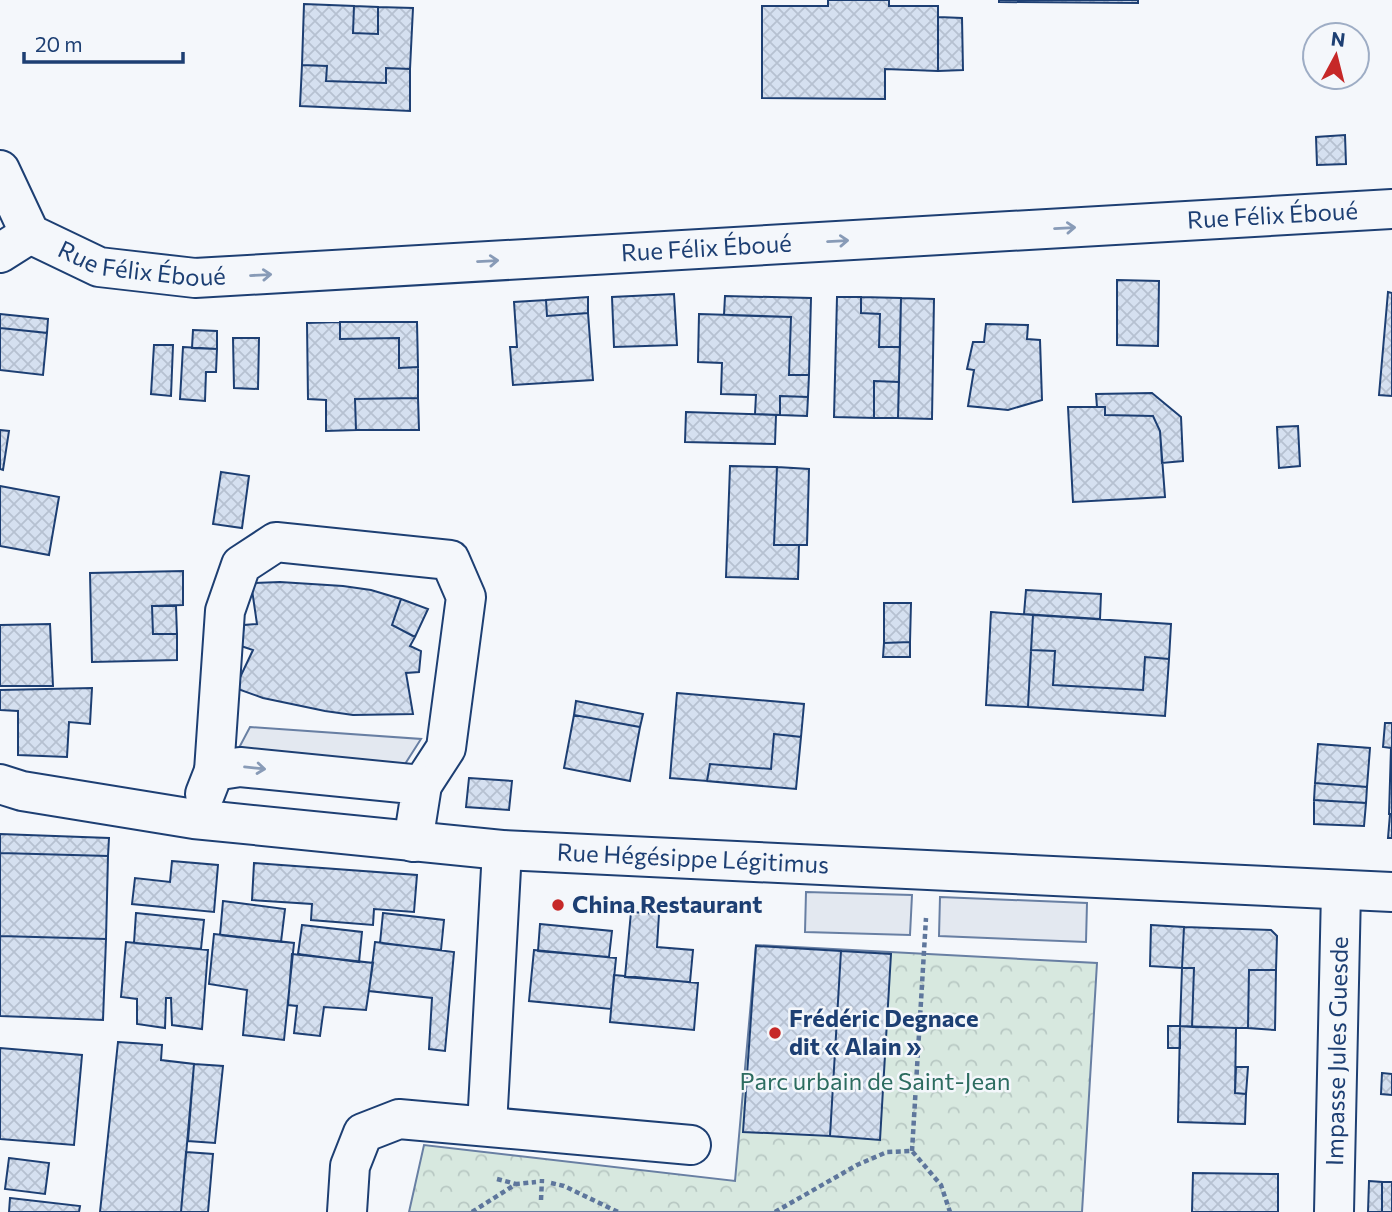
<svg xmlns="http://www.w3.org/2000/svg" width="1392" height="1212" viewBox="0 0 1392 1212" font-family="Commissioner,sans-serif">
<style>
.forest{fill:url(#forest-crowns);stroke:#687fa3;stroke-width:2}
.parking{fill:#e3e8f0;stroke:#687fa3;stroke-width:2}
.building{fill:url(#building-cross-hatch);stroke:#1d3f73;stroke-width:2}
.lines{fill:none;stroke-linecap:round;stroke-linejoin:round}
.minor-casing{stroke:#1d3f73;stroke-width:42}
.major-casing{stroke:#1d3f73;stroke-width:42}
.path{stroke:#5e769c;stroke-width:4.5;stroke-dasharray:5 3.5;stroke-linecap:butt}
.minor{stroke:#f4f7fb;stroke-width:38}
.major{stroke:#f4f7fb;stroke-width:38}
.oneway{stroke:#889bb7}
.poi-dot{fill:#c62828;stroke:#f4f7fb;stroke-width:2.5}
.labels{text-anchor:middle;stroke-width:5;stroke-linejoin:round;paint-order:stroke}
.street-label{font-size:24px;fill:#1d3f73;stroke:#f4f7fb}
.poi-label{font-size:24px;font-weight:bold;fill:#1d3f73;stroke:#f4f7fb;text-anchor:start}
.park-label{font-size:24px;fill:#2c6c60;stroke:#f4f7fb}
</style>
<defs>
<pattern id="forest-crowns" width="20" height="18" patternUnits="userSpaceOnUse" patternTransform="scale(1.75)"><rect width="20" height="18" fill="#d7e8df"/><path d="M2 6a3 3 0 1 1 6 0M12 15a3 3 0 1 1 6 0" fill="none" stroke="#b8c8c3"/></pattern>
<pattern id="building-cross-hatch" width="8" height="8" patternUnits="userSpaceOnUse" patternTransform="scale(1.75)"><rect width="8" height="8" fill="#d5e0f0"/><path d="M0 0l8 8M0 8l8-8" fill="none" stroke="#b6c1d1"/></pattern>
</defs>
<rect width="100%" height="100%" fill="#f4f7fb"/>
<path class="forest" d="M756,945L1097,963L1082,1212H409L424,1145L735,1181Z"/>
<path class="parking" d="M250,727L421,739L382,800L222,780Z
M806,892L912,895L910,935L805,932Z
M940,897L1087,903L1086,942L939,936Z"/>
<path class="building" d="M828,0H889V6H938V71L885,69V99L762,98V6H828Z
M999,0H1138V3L999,2Z
M304,4L354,6L353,33L378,34V7L413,8L410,69L386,68V83L326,81L327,66L302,65Z
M354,6L378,7V34L353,33Z
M938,17L962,18L963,70L938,71Z
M302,65L327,66L326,81L386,83V68L410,69V111L300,106Z
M1345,135L1346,164L1317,165L1316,137Z
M1117,280L1159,281L1158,346L1117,345Z
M1388,292L1392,293V396L1379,395Z
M674,294L677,345L614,347L612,297Z
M725,296L811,298L809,375H789L791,317L724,315Z
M588,297V313L547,316L546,300Z
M837,297H861V313L880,314L879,347H900L899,382L874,381V418L834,417Z
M861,297L901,298L900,347H879L880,314L861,313Z
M901,298L934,299L932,419L898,418Z
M546,300L547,316L588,313L593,380L513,385L510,347H517L514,302Z
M0,314L48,319L47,333L0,328Z
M699,314L791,317L789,375H809L808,397L780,396V415L755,414L756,395L721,394L722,363L698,362Z
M340,322V339L399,338V368L418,367V398L355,399L356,430L326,431V400L308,399L307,323Z
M340,322H417L418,367L399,368V338L340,339Z
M986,324L1028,325L1027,339L1040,340L1042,400L1008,410L968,406L974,370L967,369L973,342H984Z
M0,328L47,333L43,375L0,370Z
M193,330L217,331V349L192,348Z
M233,338H259L258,389L234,388Z
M154,345H173L171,396L151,394Z
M183,347L217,349L216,372H206L205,401L180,399Z
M874,381L899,382L898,418H874Z
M1152,393L1181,417L1183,461L1162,463L1160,431L1153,416L1105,415V407H1097L1096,394Z
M780,396L808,397L807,416L780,415Z
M418,398L419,430H356L355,399Z
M1068,407H1105V415L1153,416L1160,431L1165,497L1073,502Z
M686,412L776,415L775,444L685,442Z
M1298,426L1300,466L1279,468L1277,427Z
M0,430L9,431L3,470L0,469Z
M730,466L777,467L774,545H799L798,579L726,577Z
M777,467L809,469L807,545H774Z
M221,472L249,476L242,528L213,524Z
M0,486L59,497L49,555L0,546Z
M183,571V605L152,606L153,634H177V660L92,662L90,573Z
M280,582L343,586L371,590L401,599L392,625L415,637L410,646L421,651L419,672L406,673L413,714L353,715L325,711L263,698L235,688L253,650L241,646L244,625L257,624L251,583Z
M1026,590L1101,594L1100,619L1024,614Z
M401,599L428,609L415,637L392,625Z
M884,603H911L910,642L884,643Z
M152,606H176L177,634H153Z
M991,612L1033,615L1028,707L986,705Z
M1033,615L1171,624L1169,659L1145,657L1143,690L1053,685L1055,651L1031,650Z
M50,624L53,686H0V625Z
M910,642V657H883L884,643Z
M1031,650L1055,651L1053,685L1143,690L1145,657L1169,659L1165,716L1028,707Z
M92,688L90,724L69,722L67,757L18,755V711L0,710V690Z
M677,693L804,704L801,737L774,734L771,769L710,764L707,781L670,778Z
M576,701L643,714L640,727L574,715Z
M574,715L640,727L630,781L564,768Z
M1385,723H1392V814H1389L1391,748L1383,747Z
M774,734L801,737L796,789L707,781L710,764L771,769Z
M1318,744L1370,748L1367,787L1315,783Z
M469,778L512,781L509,810L466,807Z
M1315,783L1367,787L1366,803L1314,800Z
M1314,800L1366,803L1364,826L1314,824Z
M1390,814H1392V838H1388Z
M0,834L109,838L108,856L0,853Z
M0,853L108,856L106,939L0,936Z
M172,861L218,865L214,912L132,904L135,878L170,882Z
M254,863L417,875L414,912L374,909L373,925L311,920L312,904L252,900Z
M223,901L285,909L281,942L220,935Z
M631,912L659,914L657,947L693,950L690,982L625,977Z
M136,913L204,920L201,949L134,943Z
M383,913L444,920L441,950L380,943Z
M540,924L612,931L609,957L538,951Z
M302,925L362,932L359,962L298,954Z
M1151,925L1184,927L1182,968L1150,966Z
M1184,927L1271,930L1277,936L1276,970H1249L1248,1028L1192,1027L1194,968H1182Z
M214,934L294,943L284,1040L243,1035L247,990L209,984Z
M0,936L106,939L103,1020L0,1016Z
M126,942L208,950L202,1029L172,1025L171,998H166L165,1028L137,1024V999L121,997Z
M375,942L454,952L445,1051L429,1049L432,998L369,991Z
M756,946L841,951L830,1136L743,1132Z
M534,950L616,958L611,1009L529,1001Z
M841,951L891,954L880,1140L830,1136Z
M292,954L373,963L366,1010L324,1007L320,1036L294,1033L297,1006L288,1005Z
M1182,968H1194L1192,1027L1180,1026Z
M1249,970H1276L1275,1030L1248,1028Z
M614,975L698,983L694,1030L610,1022Z
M1168,1026H1180V1048H1168Z
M1180,1026L1236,1028L1235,1093L1246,1094L1245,1124L1178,1122Z
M118,1042L162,1045L161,1060L194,1064L181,1212H100Z
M0,1048L82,1055L74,1145L0,1139Z
M194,1064L223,1066L215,1143L188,1141Z
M1236,1067H1248L1246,1094L1235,1093Z
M1382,1073L1392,1074V1095L1381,1094Z
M186,1152L213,1154L208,1212H181Z
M9,1158L49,1163L45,1194L5,1189Z
M1193,1173L1278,1174V1212H1192Z
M1369,1181L1382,1182V1212H1368Z
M1382,1182H1392V1212H1382Z
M10,1198L80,1206L79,1212H9Z"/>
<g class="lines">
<g class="minor-casing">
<g id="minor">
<path d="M0,253L30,234"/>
<path d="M214,771L225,611L241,565L276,542L450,560L466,597L446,748L422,785"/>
<path id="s1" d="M0,784L22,791L194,819L502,850L1392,892"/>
<path d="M205,794L214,771L240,767L422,785L413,842"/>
<path d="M487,1126L502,850"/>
<path d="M347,1212L350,1166L363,1133L399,1119L691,1145"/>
<path id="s2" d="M1334,1212L1341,891"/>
</g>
</g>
<g class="major-casing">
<g id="major">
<path id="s3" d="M0,170L30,234L99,267L195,278L1392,209"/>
</g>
</g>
<path class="path" d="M912,1151L926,918
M497,1179L516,1184
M551,1183L564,1186L618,1212
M541,1200L542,1179
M472,1212L516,1184L536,1182
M775,1212L857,1165L887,1152L912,1151L941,1185L950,1212"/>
<use href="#minor" class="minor"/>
<use href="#major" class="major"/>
</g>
<defs><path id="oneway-shaft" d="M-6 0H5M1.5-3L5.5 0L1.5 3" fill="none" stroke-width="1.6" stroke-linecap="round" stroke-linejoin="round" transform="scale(1.75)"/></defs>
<g class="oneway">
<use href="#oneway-shaft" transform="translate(1065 228) rotate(-3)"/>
<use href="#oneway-shaft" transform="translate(838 241) rotate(-3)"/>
<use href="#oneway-shaft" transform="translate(488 261) rotate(-3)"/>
<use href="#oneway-shaft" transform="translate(261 275) rotate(-3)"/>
<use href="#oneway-shaft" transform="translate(255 768) rotate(6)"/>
</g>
<g class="poi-dot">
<circle cx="558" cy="905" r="7"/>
<circle cx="775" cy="1033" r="7"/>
</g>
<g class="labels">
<g class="street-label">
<text dy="8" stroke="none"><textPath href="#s3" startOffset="1323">Rue Félix Éboué</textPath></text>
<text dy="8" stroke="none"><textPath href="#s3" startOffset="756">Rue Félix Éboué</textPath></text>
<text dy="8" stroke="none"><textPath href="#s3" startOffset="189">Rue Félix Éboué</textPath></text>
<text dy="8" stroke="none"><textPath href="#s1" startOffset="698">Rue Hégésippe Légitimus</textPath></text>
<text dy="8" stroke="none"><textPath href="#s2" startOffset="161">Impasse Jules Guesde</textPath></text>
</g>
<g class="poi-label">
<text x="572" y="913">China Restaurant</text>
<text x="789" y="1027">Frédéric Degnace<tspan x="789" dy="28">dit « Alain »</tspan></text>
</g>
<g class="park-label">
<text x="875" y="1090">Parc urbain de Saint-Jean</text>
</g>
</g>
<g transform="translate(1336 56) rotate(7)"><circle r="33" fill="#f4f7fb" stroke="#9eadc5" stroke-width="2"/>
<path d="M0-5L12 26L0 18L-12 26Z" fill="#c62828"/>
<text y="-10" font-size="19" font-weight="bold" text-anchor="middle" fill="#1d3f73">N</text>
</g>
<path d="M24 52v10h159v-10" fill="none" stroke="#1d3f73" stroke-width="3.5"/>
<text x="35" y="52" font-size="21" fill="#1d3f73" stroke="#f4f7fb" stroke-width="5" paint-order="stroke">20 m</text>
</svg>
